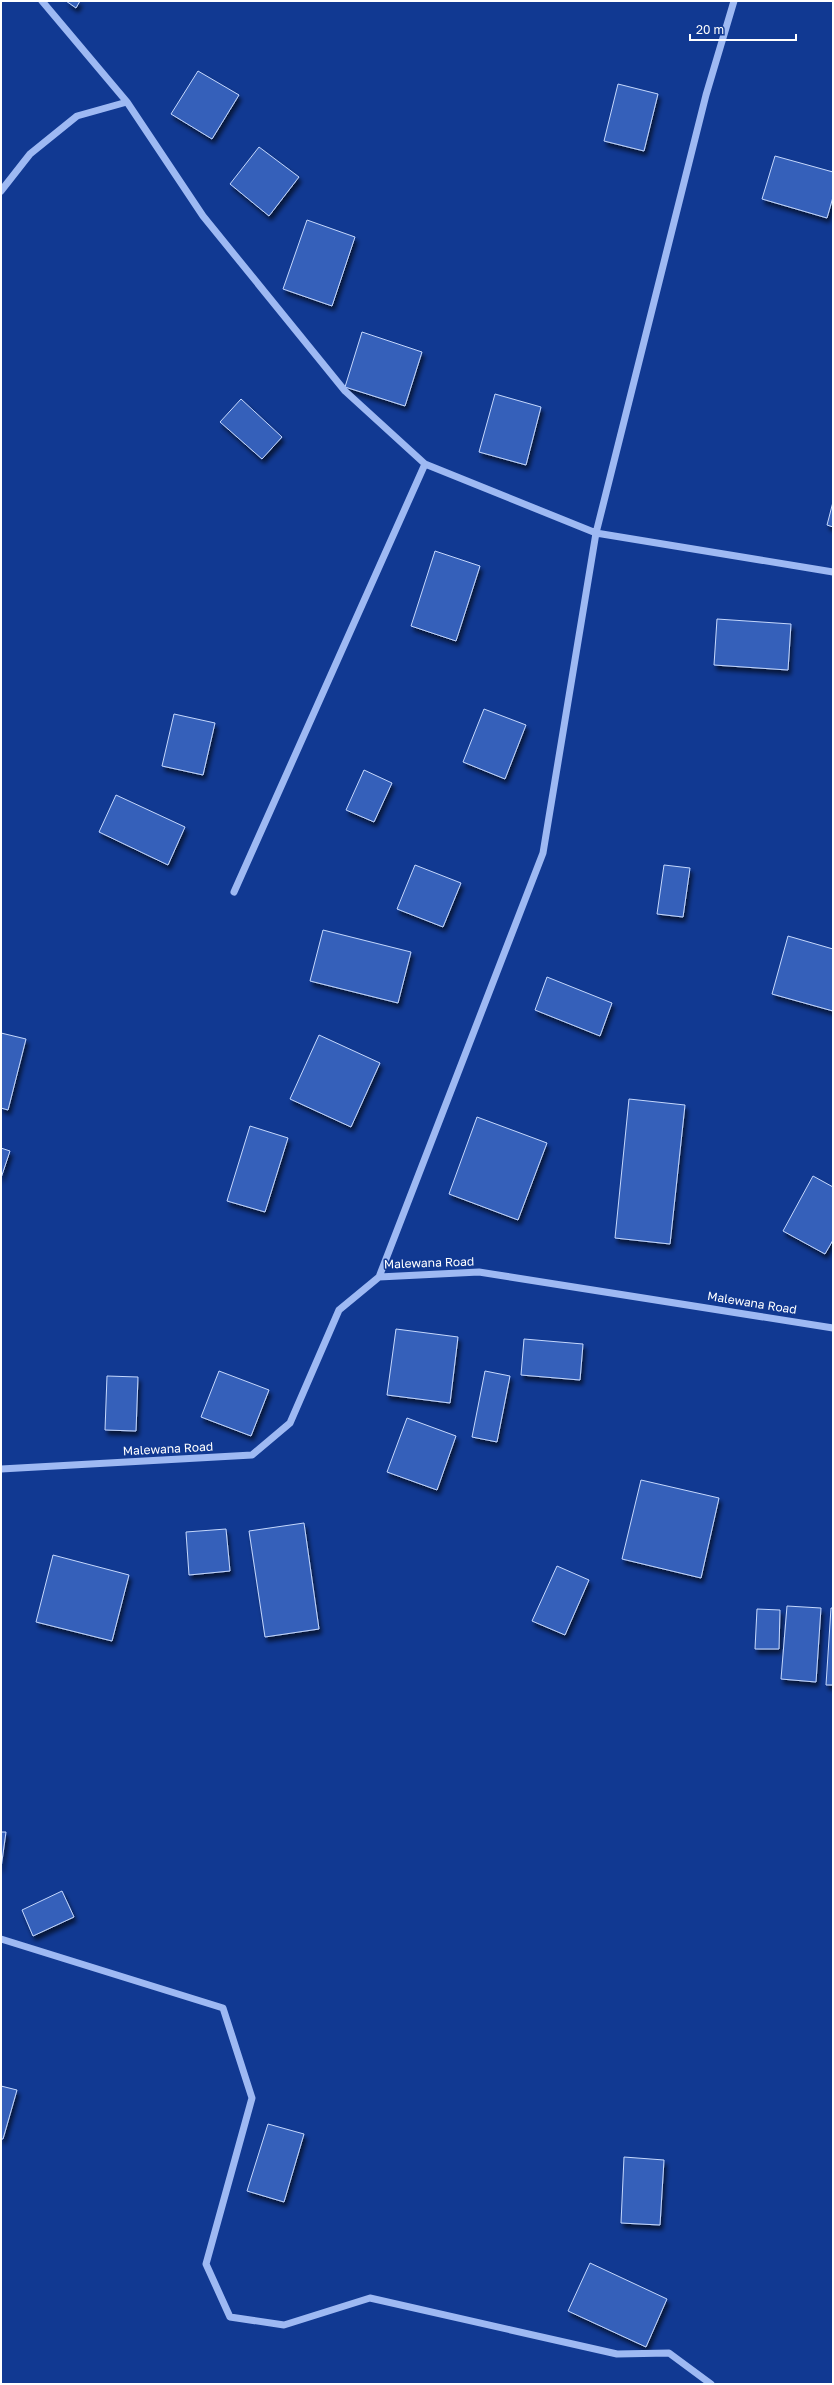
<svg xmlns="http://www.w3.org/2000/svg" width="834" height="2385" viewBox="0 0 834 2385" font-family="'Golos Text',sans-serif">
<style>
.building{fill:#3560ba;stroke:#c5d8fd;filter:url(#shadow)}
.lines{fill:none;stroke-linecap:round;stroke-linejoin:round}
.minor{stroke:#9eb9f3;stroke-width:7}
.labels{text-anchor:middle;stroke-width:3;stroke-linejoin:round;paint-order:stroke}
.street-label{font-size:12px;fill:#fff;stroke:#113992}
</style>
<defs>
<filter id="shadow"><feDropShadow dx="2.5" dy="4.5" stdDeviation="2" flood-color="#0009"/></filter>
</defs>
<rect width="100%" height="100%" fill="#113992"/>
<path class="building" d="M66,1H80L76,8Z
M198,71L239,95L212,139L171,114Z
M618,84L658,94L644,151L604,141Z
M259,147L299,177L269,216L230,184Z
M775,156L833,172V197L827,218L762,199Z
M307,220L355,237L332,306L283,289Z
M362,332L422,352L405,406L345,387Z
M495,394L541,407L526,465L479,452Z
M241,399L282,437L262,459L220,422Z
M833,502V527L827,525Z
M435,551L480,566L456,641L411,626Z
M717,619L791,624L788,670L714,665Z
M484,709L526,725L505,779L463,762Z
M174,714L215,723L203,775L162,766Z
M364,770L392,783L374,822L346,810Z
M116,795L185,827L168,865L99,832Z
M415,865L461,883L443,927L397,909Z
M664,865L690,868L683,917L657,914Z
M323,930L411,952L398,1003L310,981Z
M788,936L833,949V1011L772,994Z
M547,977L612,1003L600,1036L535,1010Z
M1,1033L26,1039L8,1110L1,1108Z
M319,1035L380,1063L351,1127L290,1099Z
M629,1099L685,1105L670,1244L615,1238Z
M477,1117L547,1143L518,1220L449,1194Z
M250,1126L288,1138L265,1212L227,1201Z
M1,1148L10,1151L1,1178Z
M813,1176L833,1187V1240L825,1254L783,1231Z
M396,1329L458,1337L450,1403L387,1395Z
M524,1339L583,1344L580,1380L521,1375Z
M219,1371L269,1390L251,1436L201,1417Z
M485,1371L510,1376L497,1442L472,1437Z
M107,1376L138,1377L136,1431L105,1430Z
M407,1418L456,1436L437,1490L387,1472Z
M641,1480L719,1498L701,1578L622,1559Z
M304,1523L319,1629L265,1637L249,1531Z
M226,1529L230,1571L189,1575L186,1532Z
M53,1555L129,1575L112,1641L36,1622Z
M557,1566L589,1580L565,1635L532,1621Z
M787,1606L821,1608L816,1682L781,1679Z
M831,1608H833V1685H826Z
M757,1609L780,1610L779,1649H755Z
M1,1832H6L1,1868Z
M62,1891L74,1917L33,1936L22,1910Z
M1,2086L17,2090L3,2139H1Z
M268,2124L304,2134L284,2202L247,2191Z
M624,2157L664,2160L660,2225L621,2223Z
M590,2263L667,2299L646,2347L568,2311Z"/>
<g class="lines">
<path class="minor" d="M42,1L127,102L203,216L345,391L425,464
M1,191L30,154L77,116L127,102
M234,892L425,464L596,533L833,572
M379,1277L543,853L596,533L706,95L734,1
M1,1469L252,1455L290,1423L339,1310L379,1277L479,1272L833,1328
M1,1939L223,2008L252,2098L206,2264L230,2317L284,2325L370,2298L617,2354L669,2353L711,2384"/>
</g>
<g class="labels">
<g class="street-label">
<text transform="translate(429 1263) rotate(-2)" y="4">Malewana Road</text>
<text transform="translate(752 1303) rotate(9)" y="4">Malewana Road</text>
<text transform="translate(168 1449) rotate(-3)" y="4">Malewana Road</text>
</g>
</g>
<rect width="834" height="2385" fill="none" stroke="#ffffff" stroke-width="4"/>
<path d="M690 34v6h106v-6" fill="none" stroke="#ffffff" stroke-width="2"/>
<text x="696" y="34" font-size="12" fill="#ffffff" stroke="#113992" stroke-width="3" paint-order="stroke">20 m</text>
</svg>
